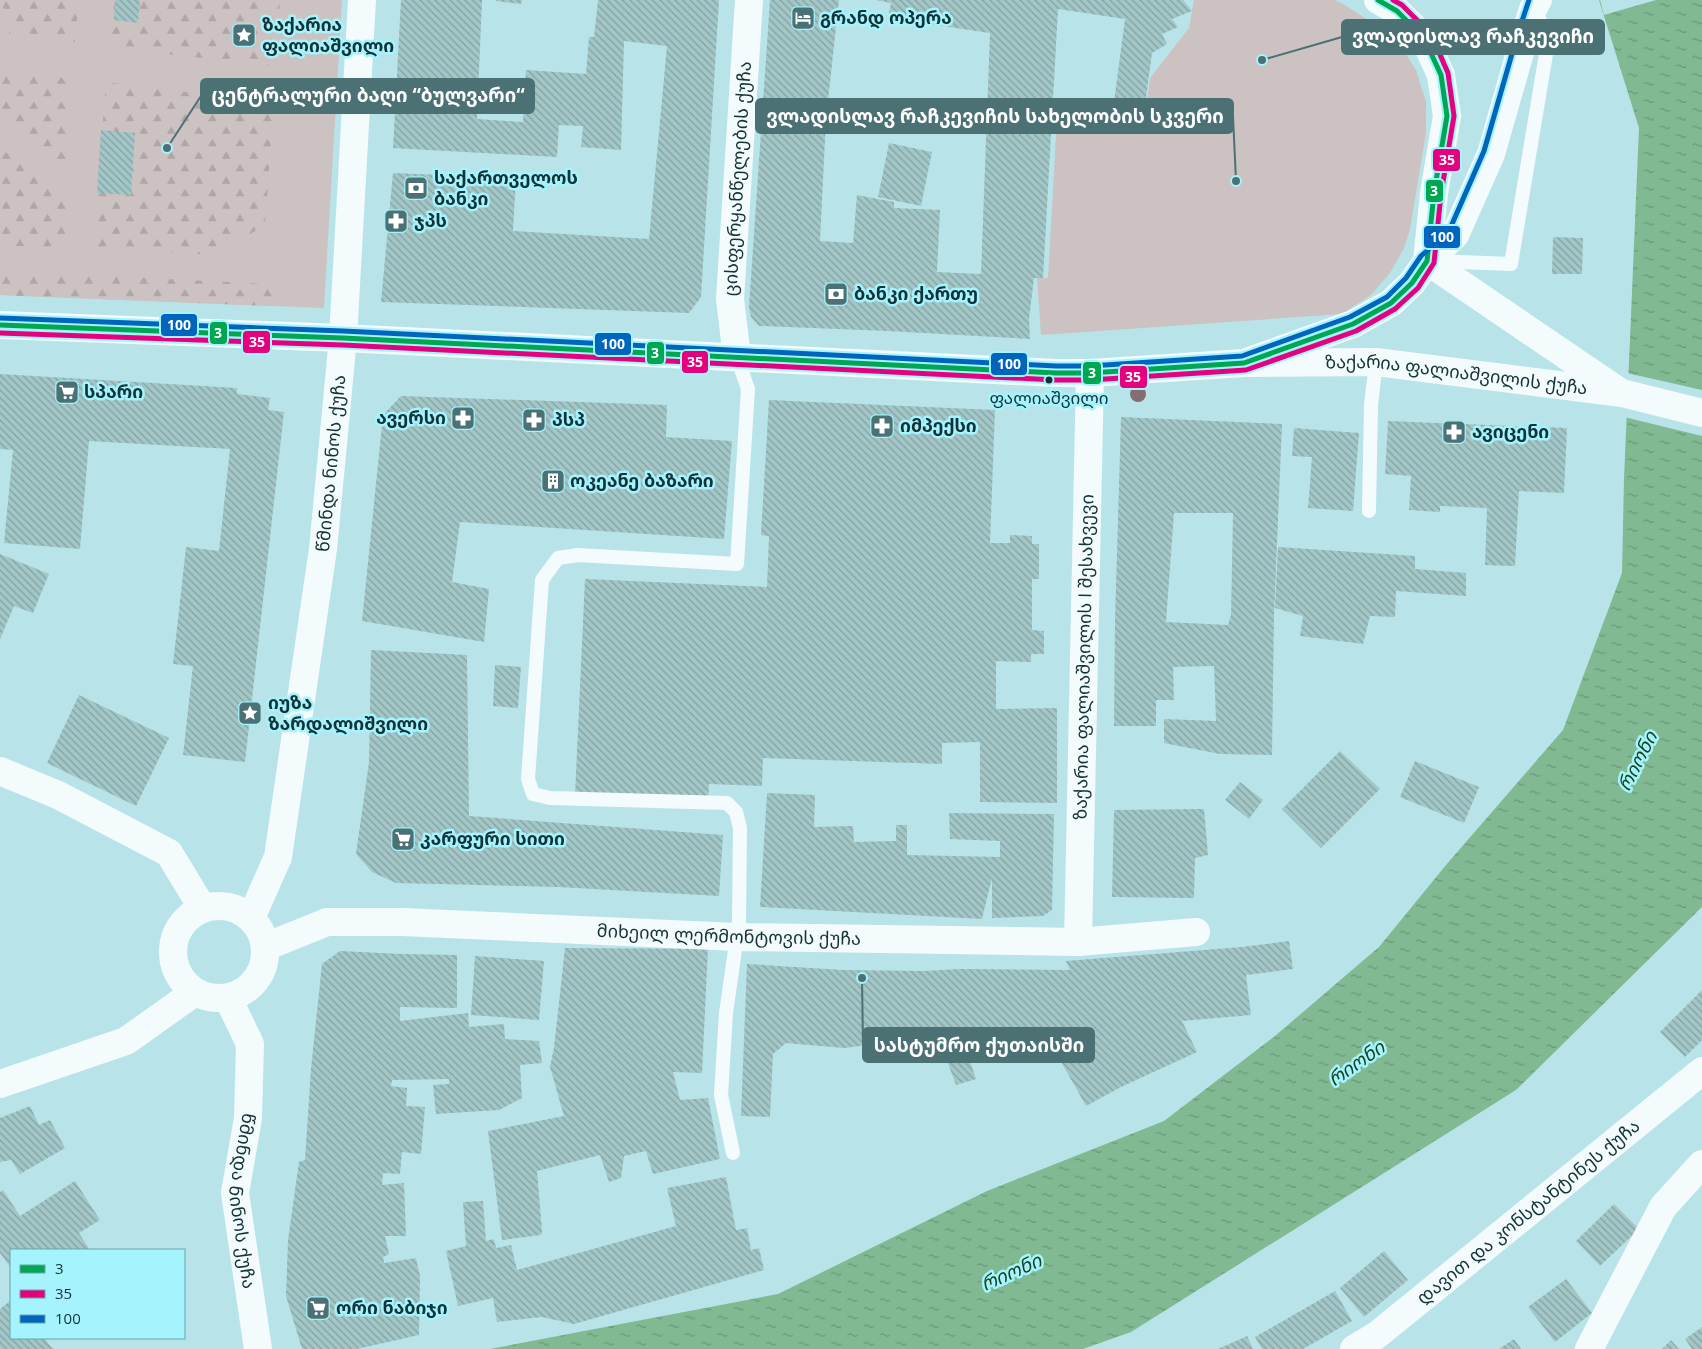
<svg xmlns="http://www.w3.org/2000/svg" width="1702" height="1349" viewBox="0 0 1702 1349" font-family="'Open Sans','Noto Sans Georgian',sans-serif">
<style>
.green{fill:#ccc2c1}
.forest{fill:url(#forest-firs)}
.water{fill:url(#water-ripples)}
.pier{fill:#b8e4e9}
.building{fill:url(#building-back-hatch);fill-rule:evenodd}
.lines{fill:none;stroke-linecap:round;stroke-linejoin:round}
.service{stroke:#f4fbfc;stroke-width:14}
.minor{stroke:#f4fbfc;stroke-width:28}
.tertiary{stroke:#f4fbfc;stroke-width:28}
.secondary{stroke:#f4fbfc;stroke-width:28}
.primary{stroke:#f4fbfc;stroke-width:28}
.bus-1-casing{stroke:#a4f3fd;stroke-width:9}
.bus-2-casing{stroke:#a4f3fd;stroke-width:9}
.bus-3-casing{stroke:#a4f3fd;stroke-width:9}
.bus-1{stroke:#00a651;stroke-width:5}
.bus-2{stroke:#e5007d;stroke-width:5}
.bus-3{stroke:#0065bd;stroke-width:5}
.tree{fill:#846e72}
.bus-dot{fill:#123337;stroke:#a4f3fd;stroke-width:2}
.labels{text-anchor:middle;stroke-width:5;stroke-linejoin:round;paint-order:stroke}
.bus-label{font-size:17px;fill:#123337;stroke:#a4f3fd}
.poi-label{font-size:18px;font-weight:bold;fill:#123337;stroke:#a4f3fd;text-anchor:start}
.street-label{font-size:18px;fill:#123337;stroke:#a4f3fd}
.water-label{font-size:19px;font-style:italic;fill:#17431c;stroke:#a4f3fd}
.leader{fill:none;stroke:#4c7175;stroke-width:2}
.callout-dot{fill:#4c7175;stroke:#a4f3fd;stroke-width:2}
.callout{fill:#4c7175;stroke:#4c7175;stroke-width:2}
.callout-label{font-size:19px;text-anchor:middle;font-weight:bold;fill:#fff}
.line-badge{stroke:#a4f3fd;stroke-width:2}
.badge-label{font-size:14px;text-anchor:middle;font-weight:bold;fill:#fff}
</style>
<defs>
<pattern id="forest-firs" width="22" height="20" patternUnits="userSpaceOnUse" patternTransform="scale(1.25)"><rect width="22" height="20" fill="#ccc2c1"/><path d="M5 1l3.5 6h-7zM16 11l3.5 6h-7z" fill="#aea7a6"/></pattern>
<pattern id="water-ripples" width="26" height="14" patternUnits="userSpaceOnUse" patternTransform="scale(1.25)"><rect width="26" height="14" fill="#81b992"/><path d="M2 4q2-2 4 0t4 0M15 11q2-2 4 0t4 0" fill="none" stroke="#689778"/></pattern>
<pattern id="building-back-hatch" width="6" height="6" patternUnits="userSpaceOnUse" patternTransform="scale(1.25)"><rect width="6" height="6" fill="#a3c6c6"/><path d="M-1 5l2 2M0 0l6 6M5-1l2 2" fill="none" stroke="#83a1a2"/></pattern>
</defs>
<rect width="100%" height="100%" fill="#b8e4e9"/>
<path class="green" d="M0,0H342L324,308L0,295Z
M1194,0H1334L1343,4L1371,22L1400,45L1416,70L1426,102V133L1410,229L1404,248L1390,273L1371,295L1342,314L1041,335L1037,278H1048L1057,117L1143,129L1150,78L1189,28Z"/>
<path class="forest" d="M0,0H79L75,42L9,36V22Z
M114,0H280L276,66L111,48Z
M3,70L72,79L67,168L0,122V84Z
M106,82L274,103L265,225L215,255L93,249Z
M0,148L68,198L64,249L0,245Z
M0,271L272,284L271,306L0,295Z"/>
<path class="water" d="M1599,0H1702V907L1516,1090L1131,1332L1083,1349H490L778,1294L987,1191L1164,1121L1275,1036L1379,947L1446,865L1563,730L1622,573L1624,479L1639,128Z"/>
<path class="pier" d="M1600,0H1656L1604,15Z
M1627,373L1702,390V436L1624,417Z"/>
<path class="building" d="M115,0H140L138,23L114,20Z
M401,0H482L477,119L523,122L526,70L586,74L589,37H594L598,0H719L701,297L689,313L381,302L393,173L516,178L513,231L649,239L667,46L624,41L621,150L581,147L583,126L559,125L557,157L393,148Z
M496,0H522L521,4L496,1Z
M770,0H839L826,119L820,241L853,243L857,195L894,202V208L940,210L937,272L981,274L990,33L888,18L891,3L876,0H1183L1192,11L1172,19L1178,27L1162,34L1167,44L1152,53L1142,127L1101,121L1104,101L1114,102L1125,19L1058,9L1043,278H1034L1029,319L1030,339L888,331L759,326L751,317L749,307Z
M101,130L135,133L131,195L97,193Z
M889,143L932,152L921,206L878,197Z
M1553,237L1583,238L1582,274H1552Z
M0,374L237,388V394L270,398L268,410L284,412L245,762L183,755L193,666L173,664L186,547L219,551L230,449L89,441L80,549L4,543L13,450L0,449Z
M401,396L667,405L666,437L732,441L724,539L460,522L452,582L489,589L484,642L362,621L383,415Z
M769,400L995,410L990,543H1010V535L1032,536V544H1039V579H1032V630L1044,631V654H1031V662L996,661V709L1057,708V803L980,802V742L942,743V764L763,758L762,786L709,784L708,801L575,795L585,579L767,587L769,536L761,535Z
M1121,417L1282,424L1274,615L1272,755L1220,754L1164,743V719L1216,721L1214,666L1173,667L1174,700H1156V726H1114L1115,621ZM1174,513H1233L1231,615L1228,625L1166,622Z
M1388,421L1567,428L1564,493L1519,491L1515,566L1485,565L1487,508L1440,506V512L1409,510L1411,476L1385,474Z
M1294,428L1359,433L1353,511L1308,508L1312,457L1292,456Z
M1278,547L1415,556V569L1466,573V596L1396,591L1395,617L1370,616L1363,644L1300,636L1303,616L1275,608Z
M0,554L49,574L33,613L14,606L0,639Z
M371,650L467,655L469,816L723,835L719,896L558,887L396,883L372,872L356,854L369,762Z
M495,665L521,667L518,708L493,706Z
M79,695L169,738L136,806L47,763Z
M1340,751L1380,789L1321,848L1282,809Z
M1415,761L1479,787L1464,823L1400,797Z
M1240,782L1263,800L1249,819L1225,800Z
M767,793L815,795L814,827L853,826L854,842L896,841V825H907V855L1000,857V841L950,839L949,813L1054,814L1052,910L1043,916L992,918V878L982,919L760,907Z
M1204,809L1208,855L1195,858L1194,898L1112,897L1114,810Z
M1289,941L1293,969L1246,975L1251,1015L1182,1021L1197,1052L1121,1087L1086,1106L1054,1049L969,1058L976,1079L956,1085L938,1036L844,1048L786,1043L773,1054L770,1117L741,1116L747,964L843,970L924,971L960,969L1070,970L1066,961L1242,947Z
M565,948L708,949L702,1073L673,1072L680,1100L708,1098L720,1159L653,1174L646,1151L624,1156L621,1178L609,1182L600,1155L537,1171L542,1231L541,1235L502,1240L488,1131L564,1116L550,1067L554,1048Z
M340,951L401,954L457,955V1008L400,1007V1021L468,1013L469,1027L504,1024L505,1039L539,1041L542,1063L520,1065L522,1098L499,1110L436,1114L433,1085L449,1084V1079L392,1080L391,1086L407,1088L406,1106L425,1107L421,1154L402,1152L400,1174L383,1173L382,1185L404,1183L406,1236H385L389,1254L383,1257L384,1263L416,1258L420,1276L419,1335L357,1349H302L286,1296L288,1240L299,1162L305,1160L311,1069L322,964Z
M475,956L544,961L539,1020L471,1015Z
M1702,990V1040L1685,1057L1660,1032Z
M30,1106L39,1125L50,1120L65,1148L20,1174L11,1160L0,1162V1118Z
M726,1177L736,1230L747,1228L751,1250L759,1248L764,1270L574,1324L542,1317L497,1322L493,1298L458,1306L446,1251L466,1246L463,1202L483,1201L486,1241L494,1239L496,1248L511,1245L517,1270L676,1226L667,1188Z
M75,1181L100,1220L79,1233L90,1250H11V1268L0,1253V1192L3,1190L20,1216Z
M1614,1204L1639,1229L1600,1266L1576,1241Z
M1384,1251L1408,1280L1364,1317L1340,1288Z
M1566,1279L1592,1313L1555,1342L1528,1307Z
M1335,1291L1352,1321L1303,1349H1262L1255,1337Z
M11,1300V1338H44L53,1349H0V1309Z
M1702,1327V1349H1692L1685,1339Z
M1247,1336L1253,1349H1218Z
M1514,1339L1521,1349H1499Z
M1671,1340L1679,1349H1662Z"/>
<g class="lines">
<path class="service" d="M1435,261L1511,264L1549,36L1533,9
M1369,511L1371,405L1376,362
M733,1153L721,1095L726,1013L739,922L740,828L736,812L727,803L550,798L533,794L528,779L542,580L558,558L578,555L737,564L748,389L737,357"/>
<g class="minor">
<path d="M1427,261L1617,390"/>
<path d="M343,338L362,0"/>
<path id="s1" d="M737,357L730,299L749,0"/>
<path id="s2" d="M1248,363L1376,362L1622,393L1702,413"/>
<path d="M0,771L58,795L169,853L203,909"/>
<path id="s3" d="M1078,942L1090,373"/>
<path id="s4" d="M265,947L327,922H402L737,937L1078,942L1196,932"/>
<path d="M0,1084L126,1041L195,992"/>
</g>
<path class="tertiary" d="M1589,1349L1663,1207L1702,1164"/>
<g class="secondary">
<circle cx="219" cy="952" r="46"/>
<path id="s5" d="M251,918L278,857L323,549L343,338"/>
<path id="s6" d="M228,998L250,1044L248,1118L235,1193L258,1349"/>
<path id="s7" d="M1354,1349L1377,1335L1702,1071"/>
</g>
<path class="primary" d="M1378,0L1397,11L1424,38L1441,75L1447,116L1434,193L1427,261
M0,325L343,338L1056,373H1090L1244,363L1353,324L1391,303L1412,283L1427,261L1455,235L1491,154L1525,35L1533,9L1538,0"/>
<g class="bus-1-casing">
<path id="bus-1" d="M0,325L343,338L1056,373H1090L1244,363L1353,324L1391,303L1412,283L1427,261L1434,193L1447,116L1441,75L1424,38L1397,11L1378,0"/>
</g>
<g class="bus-2-casing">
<path id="bus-2" d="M0,333L343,345L1056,380H1090L1246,370L1356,331L1395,309L1418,288L1434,263L1441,194L1454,116L1448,73L1431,34L1402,5L1393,0"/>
</g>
<g class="bus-3-casing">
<path id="bus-3" d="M0,318L343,331L1056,366H1090L1242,356L1350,317L1387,297L1406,278L1421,256L1449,231L1484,151L1518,33L1529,0"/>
</g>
<use href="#bus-1" class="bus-1"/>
<use href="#bus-2" class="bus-2"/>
<use href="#bus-3" class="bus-3"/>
</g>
<circle class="tree" cx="1138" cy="394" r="8"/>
<defs>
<g id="hotel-square" transform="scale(1.25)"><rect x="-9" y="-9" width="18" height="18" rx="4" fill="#4c7175" stroke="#a4f3fd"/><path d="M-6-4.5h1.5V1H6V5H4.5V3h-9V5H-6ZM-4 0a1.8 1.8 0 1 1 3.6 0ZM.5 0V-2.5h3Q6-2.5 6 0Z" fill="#fff"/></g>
<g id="sight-square" transform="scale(1.25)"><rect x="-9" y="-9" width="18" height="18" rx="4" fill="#4c7175" stroke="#a4f3fd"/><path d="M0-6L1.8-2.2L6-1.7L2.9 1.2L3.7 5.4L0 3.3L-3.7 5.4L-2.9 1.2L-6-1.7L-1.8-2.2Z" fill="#fff"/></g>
<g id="bank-square" transform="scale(1.25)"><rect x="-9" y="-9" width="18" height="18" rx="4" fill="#4c7175" stroke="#a4f3fd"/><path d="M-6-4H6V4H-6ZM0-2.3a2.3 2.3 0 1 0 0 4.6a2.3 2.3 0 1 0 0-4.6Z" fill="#fff"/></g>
<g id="pharmacy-square" transform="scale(1.25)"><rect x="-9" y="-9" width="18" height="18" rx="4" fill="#4c7175" stroke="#a4f3fd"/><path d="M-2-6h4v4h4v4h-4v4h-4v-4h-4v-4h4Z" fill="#fff"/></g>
<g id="supermarket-square" transform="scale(1.25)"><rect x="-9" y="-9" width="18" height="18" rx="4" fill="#4c7175" stroke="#a4f3fd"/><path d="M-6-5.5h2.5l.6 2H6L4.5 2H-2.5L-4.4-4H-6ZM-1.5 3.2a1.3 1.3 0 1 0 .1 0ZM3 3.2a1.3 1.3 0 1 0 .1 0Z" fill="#fff"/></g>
<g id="building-square" transform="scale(1.25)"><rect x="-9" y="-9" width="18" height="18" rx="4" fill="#4c7175" stroke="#a4f3fd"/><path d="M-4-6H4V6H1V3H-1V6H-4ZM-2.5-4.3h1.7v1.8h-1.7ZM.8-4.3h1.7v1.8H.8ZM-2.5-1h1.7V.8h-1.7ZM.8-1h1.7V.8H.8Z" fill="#fff"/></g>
</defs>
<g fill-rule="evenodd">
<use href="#hotel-square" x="803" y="18"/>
<use href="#sight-square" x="244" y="35"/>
<use href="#bank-square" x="416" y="188"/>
<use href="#pharmacy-square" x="396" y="221"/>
<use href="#bank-square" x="836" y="294"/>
<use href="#supermarket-square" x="67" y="392"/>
<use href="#pharmacy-square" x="463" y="418"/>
<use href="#pharmacy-square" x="534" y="420"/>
<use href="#pharmacy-square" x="882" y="426"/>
<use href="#pharmacy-square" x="1454" y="432"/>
<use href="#building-square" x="553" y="481"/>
<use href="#sight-square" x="250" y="713"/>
<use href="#supermarket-square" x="403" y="839"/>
<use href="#supermarket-square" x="318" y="1308"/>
</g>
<circle class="bus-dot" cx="1049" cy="380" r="4.5"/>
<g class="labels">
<g class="bus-label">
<text x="1049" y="404">ფალიაშვილი</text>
</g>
<g class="poi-label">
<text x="820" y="24">გრანდ ოპერა</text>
<text x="262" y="31">ზაქარია<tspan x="262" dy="21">ფალიაშვილი</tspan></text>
<text x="434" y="184">საქართველოს<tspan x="434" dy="21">ბანკი</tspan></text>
<text x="414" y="227">ჯპს</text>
<text x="854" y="300">ბანკი ქართუ</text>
<text x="84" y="398">სპარი</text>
<text x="446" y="424" text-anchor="end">ავერსი</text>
<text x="552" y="426">პსპ</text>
<text x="900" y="432">იმპექსი</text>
<text x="1472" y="438">ავიცენი</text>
<text x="570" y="487">ოკეანე ბაზარი</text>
<text x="268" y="709">იუზა<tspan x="268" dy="21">ზარდალიშვილი</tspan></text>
<text x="420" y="845">კარფური სითი</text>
<text x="336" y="1314">ორი ნაბიჯი</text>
</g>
<g class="street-label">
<text dy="6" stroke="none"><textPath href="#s1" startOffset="179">ცისფერყანწელების ქუჩა</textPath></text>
<text dy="6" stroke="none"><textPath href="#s2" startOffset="209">ზაქარია ფალიაშვილის ქუჩა</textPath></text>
<text dy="6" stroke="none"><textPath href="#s5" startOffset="464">წმინდა ნინოს ქუჩა</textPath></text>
<text dy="6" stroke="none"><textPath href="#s3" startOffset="285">ზაქარია ფალიაშვილის I შესახვევი</textPath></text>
<text dy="6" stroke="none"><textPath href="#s4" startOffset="469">მიხეილ ლერმონტოვის ქუჩა</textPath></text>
<text dy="6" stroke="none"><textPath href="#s6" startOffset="209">წმინდა ნინოს ქუჩა</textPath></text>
<text dy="6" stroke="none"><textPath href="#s7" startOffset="222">დავით და კონსტანტინეს ქუჩა</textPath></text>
</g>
<g class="water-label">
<text transform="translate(1637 761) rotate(-63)" y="7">რიონი</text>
<text transform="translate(1356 1063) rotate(-35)" y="7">რიონი</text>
<text transform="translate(1011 1272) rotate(-24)" y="7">რიონი</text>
</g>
</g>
<path class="leader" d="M1262 60L1342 37M167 148L201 96M1236 181L1233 116M862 978L863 1045"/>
<g class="callout-dot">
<circle cx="1262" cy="60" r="5"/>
<circle cx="167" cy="148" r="5"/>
<circle cx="1236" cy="181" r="5"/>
<circle cx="862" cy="978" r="5"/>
</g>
<g class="callout">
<rect x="1342" y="20" width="262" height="34" rx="5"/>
<rect x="201" y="79" width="333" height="34" rx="5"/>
<rect x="756" y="99" width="477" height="34" rx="5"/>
<rect x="863" y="1028" width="231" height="34" rx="5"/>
</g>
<g class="callout-label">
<text x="1473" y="43">ვლადისლავ რაჩკევიჩი</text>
<text x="368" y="102">ცენტრალური ბაღი “ბულვარი“</text>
<text x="995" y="123">ვლადისლავ რაჩკევიჩის სახელობის სკვერი</text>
<text x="979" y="1052">სასტუმრო ქუთაისში</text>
</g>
<g class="line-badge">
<rect x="1432" y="148" width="29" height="24" rx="5" fill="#e5007d"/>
<rect x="1425" y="179" width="19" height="24" rx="5" fill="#00a651"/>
<rect x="1423" y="225" width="38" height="24" rx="5" fill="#0065bd"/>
<rect x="160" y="313" width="38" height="24" rx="5" fill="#0065bd"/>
<rect x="209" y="321" width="19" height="24" rx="5" fill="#00a651"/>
<rect x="242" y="330" width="29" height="24" rx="5" fill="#e5007d"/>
<rect x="594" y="332" width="38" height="24" rx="5" fill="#0065bd"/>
<rect x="646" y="341" width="19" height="24" rx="5" fill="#00a651"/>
<rect x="681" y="350" width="28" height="24" rx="5" fill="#e5007d"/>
<rect x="990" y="352" width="38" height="24" rx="5" fill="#0065bd"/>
<rect x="1082" y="361" width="20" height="24" rx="5" fill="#00a651"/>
<rect x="1119" y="365" width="29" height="24" rx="5" fill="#e5007d"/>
</g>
<g class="badge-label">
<text x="1447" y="165">35</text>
<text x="1434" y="196">3</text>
<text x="1442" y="242">100</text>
<text x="179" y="330">100</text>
<text x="218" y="338">3</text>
<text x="257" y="347">35</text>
<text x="613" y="349">100</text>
<text x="655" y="358">3</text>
<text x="695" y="367">35</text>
<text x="1009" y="369">100</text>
<text x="1092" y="378">3</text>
<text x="1133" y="382">35</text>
</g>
<rect x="10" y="1249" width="175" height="90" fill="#a4f3fd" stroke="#6aa6ae"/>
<rect x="20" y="1265" width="25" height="8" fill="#00a651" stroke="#6aa6ae"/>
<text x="55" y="1274" font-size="15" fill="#123337">3</text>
<rect x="20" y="1290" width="25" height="8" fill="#e5007d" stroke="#6aa6ae"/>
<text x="55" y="1299" font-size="15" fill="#123337">35</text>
<rect x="20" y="1315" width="25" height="8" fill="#0065bd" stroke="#6aa6ae"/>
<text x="55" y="1324" font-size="15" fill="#123337">100</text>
</svg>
